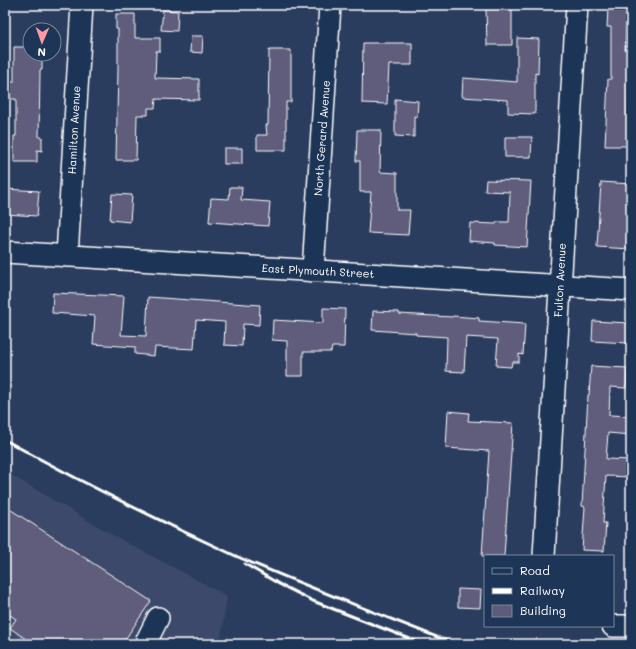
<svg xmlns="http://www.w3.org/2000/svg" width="636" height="649" viewBox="0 0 636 649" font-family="Mali,sans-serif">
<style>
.built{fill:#3e4a6a}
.building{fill:#5e5c7b;stroke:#fff}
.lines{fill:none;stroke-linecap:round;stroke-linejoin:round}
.minor-casing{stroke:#fff;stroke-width:24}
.minor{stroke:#1d3557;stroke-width:21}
.rail{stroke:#fff;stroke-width:3}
.labels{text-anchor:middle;stroke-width:3;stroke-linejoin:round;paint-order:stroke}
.street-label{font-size:11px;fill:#fff;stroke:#1d3557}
</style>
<rect width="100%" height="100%" fill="#2a3d5e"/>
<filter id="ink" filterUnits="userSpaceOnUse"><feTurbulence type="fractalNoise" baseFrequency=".025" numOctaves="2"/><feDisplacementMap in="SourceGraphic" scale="8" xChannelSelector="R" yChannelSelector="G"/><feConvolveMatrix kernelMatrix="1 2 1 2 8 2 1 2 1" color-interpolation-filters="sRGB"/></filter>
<g filter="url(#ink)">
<path class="built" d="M5,470L16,478L116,537L227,596L220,644H5Z"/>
<path class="building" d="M608,8L627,9L625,50H631V69H630L627,126H631V146H605L608,79H611V27H607Z
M486,9H512V45H487Z
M163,10L178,11L177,31L161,30Z
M116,14H135V38H160V51H156L155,78L199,79V100L156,99L155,108H148V115H137L136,160H116L118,70V29H116Z
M191,36H203L202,53L190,52Z
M517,38L539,39L538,74L535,73V114L508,113V100L462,97L463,78L517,82Z
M363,43H412V65H389L387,104L362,103Z
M14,47H30V54H42V70H40L39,137H42V151L37,150V162H14V136H16V99H10V82H14Z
M269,50H291V102H286V150H257V135H267L266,125H268Z
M395,99L418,101L417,117L414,116V137L395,136Z
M357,130H381L380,172L397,173V210H410L408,235L368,233L371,192H360V161H356Z
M505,137H532L531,157H505Z
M224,148H242V164H224Z
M486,180L531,181L527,247L495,245V243L469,241L470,223L496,224L497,222H509L510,192L485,191Z
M601,182L631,184V249L597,247Z
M230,187H242L241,200L270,202L268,226L209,222L211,198L229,199Z
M5,189L39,191L37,216L5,214Z
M112,194L132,195L130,222L110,220Z
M53,293L124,296L121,335L146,336L148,297L260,305L259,325L243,324L242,346L224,345L225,322L196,320L194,349L155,347L154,356L135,354V347L93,344L95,316L52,313Z
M323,308L345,309L344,347H332L331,352H303V376H287V341L272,340L273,320L323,323Z
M373,311L399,312V314L452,317L453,316L479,318V321L525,324L523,355L519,354V362H512L511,367L496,366L498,339L466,337L464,372L446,371L447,337L416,335V333L372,330Z
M593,321L629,323L628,343L592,341Z
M591,366L627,368L626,388L610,387L609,415L631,416V435L608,433L606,459L631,460V477L606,476L603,523H606L604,551L582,550L585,507L582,506L588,395H589Z
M448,411L469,413L468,421L513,423L504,556H482L489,451L446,448Z
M5,506L151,601L122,644H33L10,628L16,619L5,612Z
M458,589L481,590L480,608L458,607Z"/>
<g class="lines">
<g class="minor-casing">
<path id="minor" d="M5,252L631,290
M67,256L82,5
M313,271L330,5
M544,556L577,5
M613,626H631
M145,644L158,618"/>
</g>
<use href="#minor" class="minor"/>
<path class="rail" d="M5,440C81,482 159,521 238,557C310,588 383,616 455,644
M245,564L279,584L313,601L423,644"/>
</g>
</g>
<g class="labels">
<g class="street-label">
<text transform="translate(74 130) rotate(-87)" y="4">Hamilton Avenue</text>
<text transform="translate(322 138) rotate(-86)" y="4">North Gerard Avenue</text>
<text transform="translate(318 271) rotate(3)" y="4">East Plymouth Street</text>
<text transform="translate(560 280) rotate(-87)" y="4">Fulton Avenue</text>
</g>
</g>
<rect width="636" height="649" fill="none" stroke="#1d3557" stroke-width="20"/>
<rect x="10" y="10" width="616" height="629" fill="none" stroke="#fff" stroke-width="1.5" filter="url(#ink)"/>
<rect x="484" y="555" width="130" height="72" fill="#1d3557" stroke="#77869a"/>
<rect x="492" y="568" width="20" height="6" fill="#1d3557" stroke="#77869a"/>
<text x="520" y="575" font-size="12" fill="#ffffff">Road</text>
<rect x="492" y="588" width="20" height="6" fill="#ffffff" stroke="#77869a"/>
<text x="520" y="595" font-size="12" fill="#ffffff">Railway</text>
<rect x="492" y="605" width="20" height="12" fill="#5e5c7b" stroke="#77869a"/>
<text x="520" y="615" font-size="12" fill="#ffffff">Building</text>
<g transform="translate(42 42) rotate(182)"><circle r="19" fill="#1d3557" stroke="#77869a"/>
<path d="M0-3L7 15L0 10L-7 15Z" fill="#ff9aa2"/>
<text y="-6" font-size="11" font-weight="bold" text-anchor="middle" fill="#ffffff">N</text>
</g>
</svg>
